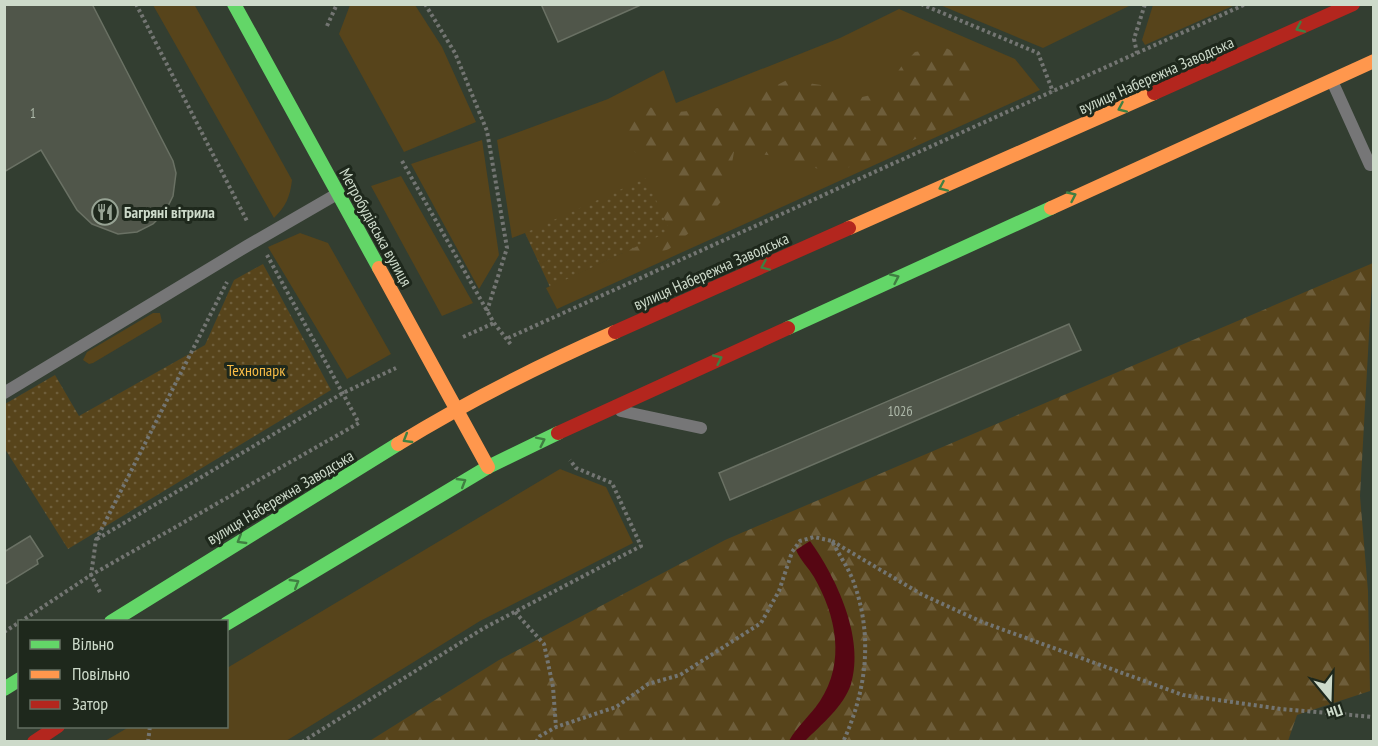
<svg xmlns="http://www.w3.org/2000/svg" width="1378" height="746" viewBox="0 0 1378 746" font-family="'PT Sans Narrow',sans-serif">
<style>
.grass{fill:#57441b}
.forest{fill:url(#forest-firs)}
.park{fill:url(#park-dots)}
.water{fill:#560613}
.building{fill:#50564a;stroke:#6a7164;stroke-width:1.5}
.lines{fill:none;stroke-linecap:round;stroke-linejoin:round}
.path{stroke:#737572;stroke-width:4;stroke-dasharray:3 3;stroke-linecap:butt}
.lane{stroke:#767677;stroke-width:12}
.fast{stroke:#63d668;stroke-width:14}
.slow{stroke:#ff974d;stroke-width:14}
.jam{stroke:#b3261e;stroke-width:14}
.oneway{stroke:#407f42}
.labels{text-anchor:middle;stroke-width:6;stroke-linejoin:round;paint-order:stroke}
.number-label{font-size:14px;fill:#aeb9aa}
.street-label{font-size:16px;fill:#cddaca;stroke:#1e281c}
.poi-label{font-size:16px;font-weight:bold;fill:#cddaca;stroke:#1e281c;text-anchor:start}
.park-label{font-size:16px;fill:#f8bc46;stroke:#1e281c}
</style>
<defs>
<pattern id="forest-firs" width="22" height="20" patternUnits="userSpaceOnUse" patternTransform="scale(1.5)"><rect width="22" height="20" fill="#57441b"/><path d="M5 1l3.5 6h-7zM16 11l3.5 6h-7z" fill="#6e5e3b"/></pattern>
<pattern id="park-dots" width="8" height="8" patternUnits="userSpaceOnUse" patternTransform="scale(1.5)"><rect width="8" height="8" fill="#57441b"/><path d="M2 2h.1M6 6h.1" fill="none" stroke="#6e5e3b" stroke-width="1.8" stroke-linecap="round"/></pattern>
</defs>
<rect width="100%" height="100%" fill="#333e31"/>
<path class="grass" d="M194,4L292,180C290,197 286,206 274,218L153,5Z
M350,5H415L442,47L476,122L404,152L339,34Z
M940,5H1131L1043,48Z
M1153,5V4L1235,5L1145,45L1142,40Z
M899,9L1015,59L1040,90L557,309L546,288L670,231L525,233L512,238L497,140L608,99L664,70L676,103L840,38Z
M482,140L499,255L479,289L411,164Z
M401,176L473,303L442,316L371,186Z
M300,233L328,243L391,354L347,379L268,247Z
M153,313H160L162,322L93,363L89,364L83,360L87,352Z
M560,469L606,487L633,543L480,621L286,741H105L129,727L226,726L227,668Z"/>
<path class="forest" d="M936,48H946L964,57L970,64L974,95L972,105L965,113L926,135L883,152L863,164L828,172L778,156L734,152L726,196L704,221L669,249L648,257L628,258L614,243L629,218L677,196L681,186C653,158 628,164 620,119L637,108L647,107L678,112L719,108L750,99L787,80L821,85L849,100L884,92L901,67L915,52Z
M1373,263L1360,496L1368,591L1370,691L1297,715L1288,741L368,742L499,660L725,540Z"/>
<path class="park" d="M646,178L670,231L550,287L525,233Z
M263,264L331,390L68,549L5,449V404L55,375L79,416L205,345L234,280Z"/>
<path class="water" d="M810,541C836,577 865,638 851,684C844,706 821,725 805,741H789C797,726 811,715 820,701C846,662 836,615 814,577C808,567 801,561 796,550Z"/>
<path class="building" d="M4,4H92L173,161L176,173L173,196L165,212L153,224L137,232L118,234L92,224L77,210L41,150L4,172Z
M541,4H643L558,42Z
M1069,324L1081,350L730,500L719,473Z
M30,536L43,556L37,560L38,564L4,585V552Z"/>
<g class="lines">
<path class="path" d="M136,4L248,223
M425,4L455,53L487,131L507,248L487,311
M921,4L1038,53L1053,92
M327,26L337,4
M1137,53L1246,4
M402,161L494,323L512,346
M463,337L494,323
M508,338L1137,53L1134,39L1145,4
M97,539L343,393L396,368
M832,541L921,594L982,622L1183,695L1281,709L1374,717
M100,592L91,575L96,540L227,282
M515,612L544,644L553,687L556,727
M20,622L91,575L359,423L267,255
M4,632L20,622
M148,742L150,726
M302,742L484,628L641,546L612,483L576,468L570,460
M536,742L540,736L556,727L616,707L648,684L680,675L761,623L779,591L792,552L800,541L814,537L832,541C839,555 850,570 855,586C873,639 866,692 843,742"/>
<path class="lane" d="M1332,81L1370,165
M4,393L247,246L337,194
M621,411L701,428"/>
<path class="fast" d="M234,4L379,268
M788,328L1051,208
M111,622L398,444
M226,624L488,467L558,433
M4,689L20,679"/>
<path class="slow" d="M1051,208L1374,61
M849,228L1154,93
M379,268L488,467
M398,444C468,401 540,365 615,332"/>
<path class="jam" d="M1154,93L1353,4
M615,332L849,228
M558,433L788,328
M34,742L58,726"/>
</g>
<defs><path id="oneway-chevron" d="M-2-3.5L2.5 0L-2 3.5" fill="none" stroke-width="1.6" stroke-linecap="round" stroke-linejoin="round" transform="scale(1.5)"/></defs>
<g class="oneway">
<use href="#oneway-chevron" transform="translate(1300 28) rotate(156)"/>
<use href="#oneway-chevron" transform="translate(1122 108) rotate(156)"/>
<use href="#oneway-chevron" transform="translate(943 187) rotate(156)"/>
<use href="#oneway-chevron" transform="translate(1072 196) rotate(-25)"/>
<use href="#oneway-chevron" transform="translate(765 266) rotate(156)"/>
<use href="#oneway-chevron" transform="translate(895 278) rotate(-25)"/>
<use href="#oneway-chevron" transform="translate(718 359) rotate(-25)"/>
<use href="#oneway-chevron" transform="translate(407 439) rotate(149)"/>
<use href="#oneway-chevron" transform="translate(541 441) rotate(-26)"/>
<use href="#oneway-chevron" transform="translate(462 482) rotate(-31)"/>
<use href="#oneway-chevron" transform="translate(241 540) rotate(149)"/>
<use href="#oneway-chevron" transform="translate(295 583) rotate(-31)"/>
</g>
<defs>
<g id="restaurant-ring" transform="scale(1.35)"><circle r="9.5" fill="#1e281c" stroke="#97a394" stroke-width="1.5"/><path d="M-5-6h1v4h1v-4h1v4h1v-4h1v5L-1.5 .5V6h-2V.5L-5-1ZM5-6V6H3V1.5H1.5Q1.5-4 5-6Z" fill="#97a394"/></g>
</defs>
<g fill-rule="evenodd">
<use href="#restaurant-ring" x="105" y="212"/>
</g>
<g class="labels">
<g class="number-label">
<text x="33" y="118">1</text>
<text x="900" y="416">102б</text>
</g>
<g class="street-label">
<text transform="translate(1156 75) rotate(-24)" y="6">вулиця Набережна Заводська</text>
<text transform="translate(376 227) rotate(61)" y="6">Метробудівська вулиця</text>
<text transform="translate(711 271) rotate(-24)" y="6">вулиця Набережна Заводська</text>
<text transform="translate(280 497) rotate(-31)" y="6">вулиця Набережна Заводська</text>
</g>
<g class="poi-label">
<text x="124" y="218">Багряні вітрила</text>
</g>
<g class="park-label">
<text x="256" y="376">Технопарк</text>
</g>
</g>
<rect width="1378" height="746" fill="none" stroke="#cddaca" stroke-width="12"/>
<rect x="18" y="620" width="210" height="108" fill="#1e281c" stroke="#646f62" stroke-width="1.5"/>
<rect x="30" y="640" width="30" height="9" fill="#63d668" stroke="#646f62" stroke-width="1.5"/>
<text x="72" y="650" font-size="18" fill="#cddaca">Вільно</text>
<rect x="30" y="670" width="30" height="9" fill="#ff974d" stroke="#646f62" stroke-width="1.5"/>
<text x="72" y="680" font-size="18" fill="#cddaca">Повільно</text>
<rect x="30" y="700" width="30" height="9" fill="#b3261e" stroke="#646f62" stroke-width="1.5"/>
<text x="72" y="710" font-size="18" fill="#cddaca">Затор</text>
<g transform="translate(1330 698) rotate(161)" stroke="#1e281c" stroke-width="4.5" paint-order="stroke">
<path d="M0-4.5L10 22L0 15L-10 22Z" fill="#cddaca"/>
<text y="-9" font-size="16" font-weight="bold" text-anchor="middle" fill="#cddaca">Пн</text>
</g>
</svg>
